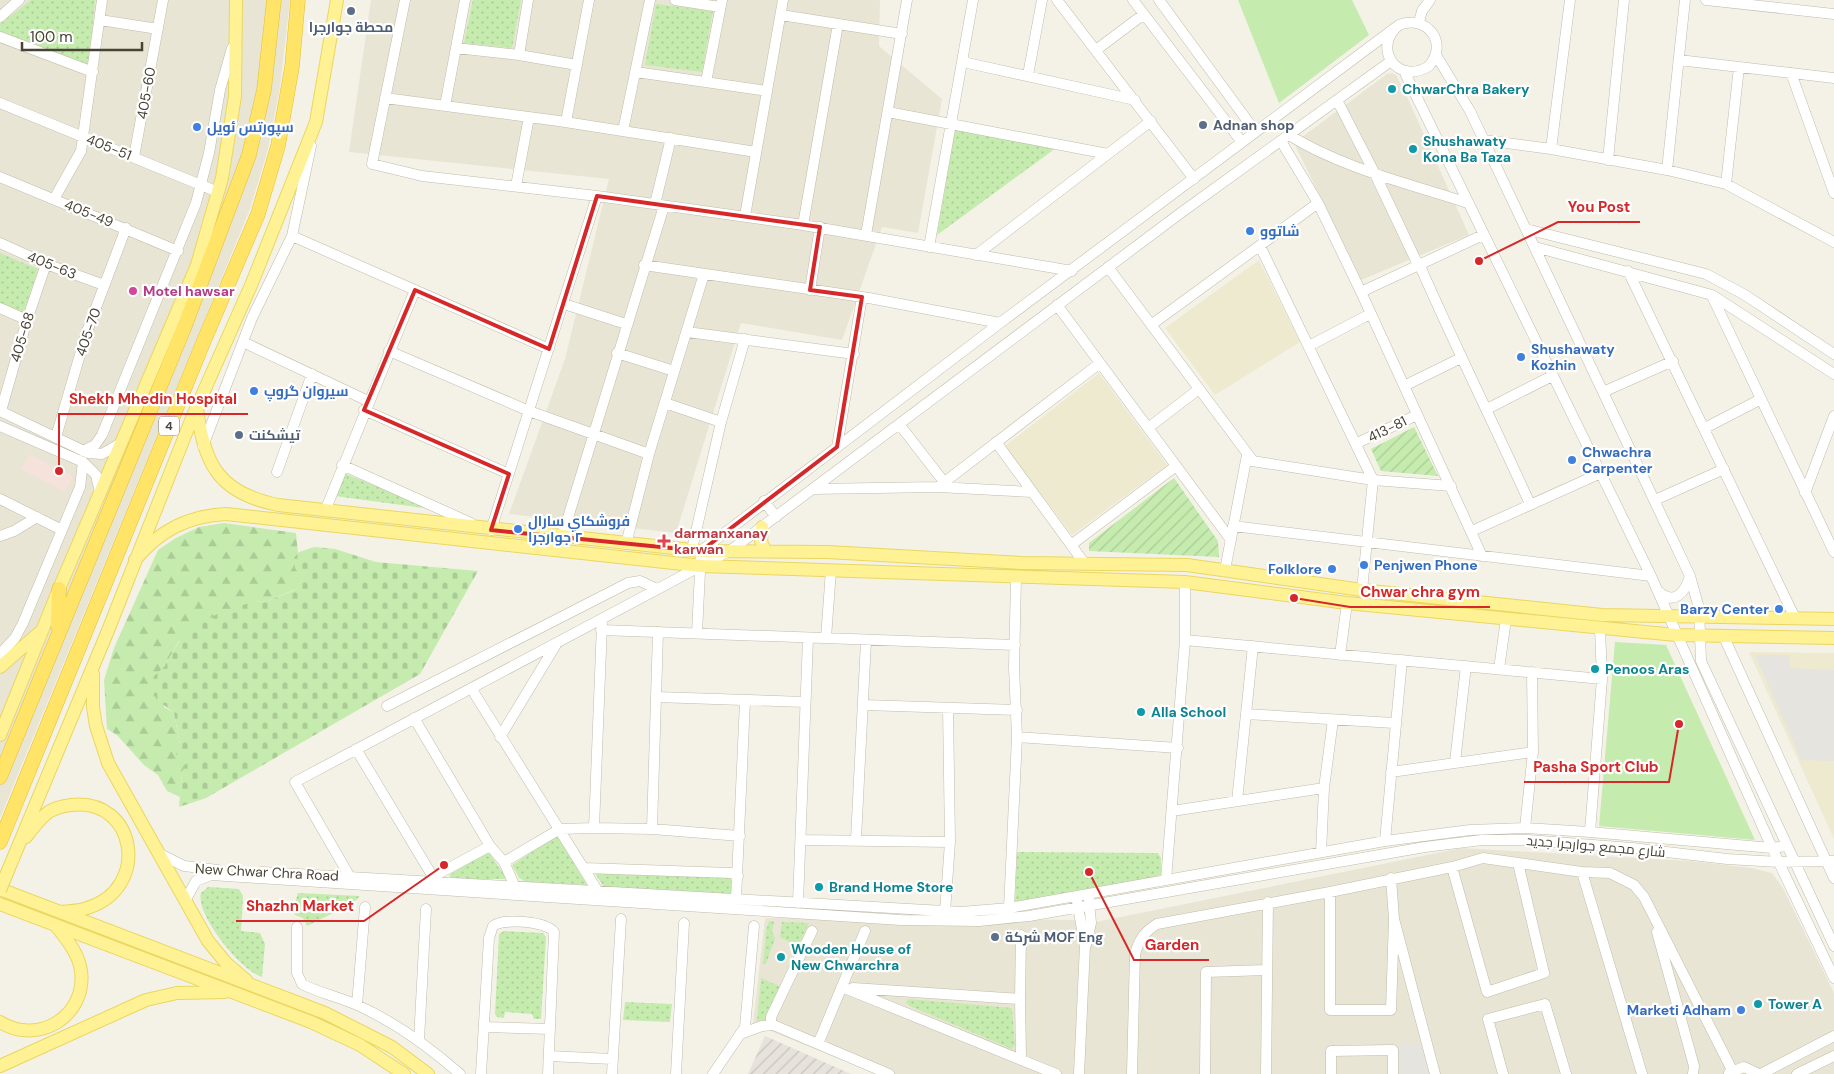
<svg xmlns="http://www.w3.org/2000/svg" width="1834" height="1074" viewBox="0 0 1834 1074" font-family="'DM Sans',Cairo,sans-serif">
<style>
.residential{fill:#e8e5d5}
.industrial{fill:url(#industrial-furrows)}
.education{fill:#eeead0}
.medical{fill:#f5e2da}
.grass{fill:url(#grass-dots)}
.forest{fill:url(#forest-firs)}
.cemetery{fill:url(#cemetery-stones)}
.garden{fill:url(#garden-furrows)}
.pitch{fill:#c5ebae}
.parking{fill:#e5e4df}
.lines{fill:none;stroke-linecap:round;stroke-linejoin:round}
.minor-casing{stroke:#c0bca9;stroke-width:11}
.major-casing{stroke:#ead660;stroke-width:14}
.highway-casing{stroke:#e5bf30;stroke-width:15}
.minor{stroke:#fff;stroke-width:10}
.major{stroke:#fff295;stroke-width:12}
.highway{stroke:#ffe467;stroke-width:14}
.major-bridge-casing{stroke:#ead660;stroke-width:14;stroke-linecap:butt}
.major-bridge{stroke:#fff295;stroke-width:12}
.marked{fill:none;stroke:#d62828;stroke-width:4;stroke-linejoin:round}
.service-dot{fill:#5c6f8a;stroke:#fff;stroke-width:2}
.culture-dot{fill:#0f9aa8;stroke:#fff;stroke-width:2}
.shop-dot{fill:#3f7fe0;stroke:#fff;stroke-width:2}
.hotel-dot{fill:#d1479c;stroke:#fff;stroke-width:2}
.health-dot{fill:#e0444e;stroke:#fff;stroke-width:2}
.labels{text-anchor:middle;stroke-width:4.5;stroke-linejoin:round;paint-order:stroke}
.shield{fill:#fff;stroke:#7f7b72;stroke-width:1}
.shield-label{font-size:12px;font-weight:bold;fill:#484335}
.service-label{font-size:14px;font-weight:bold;fill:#4e5e75;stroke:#fff;text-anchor:start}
.culture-label{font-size:14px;font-weight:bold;fill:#0d838f;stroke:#fff;text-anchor:start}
.street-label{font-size:14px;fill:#484335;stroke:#fff}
.shop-label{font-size:14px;font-weight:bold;fill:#366cbe;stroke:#fff;text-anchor:start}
.hotel-label{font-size:14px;font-weight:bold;fill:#b23c85;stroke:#fff;text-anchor:start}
.health-label{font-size:14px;font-weight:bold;fill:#be3a42;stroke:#fff;text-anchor:start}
.leader{fill:none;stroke:#d62828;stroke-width:2}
.callout-dot{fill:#d62828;stroke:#fff;stroke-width:2}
.callout-label{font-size:15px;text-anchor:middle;font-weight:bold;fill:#d62828;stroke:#fff;stroke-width:4.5;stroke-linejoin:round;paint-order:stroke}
</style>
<defs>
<pattern id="industrial-furrows" width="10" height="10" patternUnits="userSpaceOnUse" patternTransform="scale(1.25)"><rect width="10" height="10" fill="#e7e3dc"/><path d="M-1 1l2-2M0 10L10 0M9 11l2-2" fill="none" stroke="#c8c4bd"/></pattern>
<pattern id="grass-dots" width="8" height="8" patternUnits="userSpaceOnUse" patternTransform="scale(1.25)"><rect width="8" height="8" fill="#c5ebae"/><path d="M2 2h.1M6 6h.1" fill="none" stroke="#abcb96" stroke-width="1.8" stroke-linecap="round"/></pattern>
<pattern id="forest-firs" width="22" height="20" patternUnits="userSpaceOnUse" patternTransform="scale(1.25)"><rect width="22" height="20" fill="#c5ebae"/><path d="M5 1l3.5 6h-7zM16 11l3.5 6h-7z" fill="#abcb96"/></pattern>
<pattern id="cemetery-stones" width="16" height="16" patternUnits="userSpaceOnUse" patternTransform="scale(1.25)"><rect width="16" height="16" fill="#c5ebae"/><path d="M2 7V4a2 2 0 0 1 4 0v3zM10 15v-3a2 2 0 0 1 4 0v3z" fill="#abcb96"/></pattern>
<pattern id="garden-furrows" width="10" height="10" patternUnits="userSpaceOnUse" patternTransform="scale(1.25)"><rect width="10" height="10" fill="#c5ebae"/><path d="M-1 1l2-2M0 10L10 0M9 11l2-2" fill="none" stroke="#abcb96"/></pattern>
</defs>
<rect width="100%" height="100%" fill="#f4f2e7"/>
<path class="residential" d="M0,0H290L280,87L268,149L250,209L0,818Z
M371,0H880L879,46L942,99L918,233L882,227L842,340L741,323L676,533L509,514L565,359L609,179L349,152Z
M1392,73L1396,75L1404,90L1469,235L1361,280L1294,143L1387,74Z
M1462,848L1690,861L1752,868L1772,873L1783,888L1834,993V1074H1084V1054L1083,1074H877L753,1024L765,918L1086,920L1085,943L1091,923Z"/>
<path class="industrial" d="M765,1036L851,1074H748Z"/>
<path class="education" d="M1259,260L1300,342L1215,395L1165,328Z
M1099,373L1167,465L1072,535L1005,446Z
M1749,652L1834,653V839Z"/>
<path class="medical" d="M30,454L59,469L64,463L60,470L73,476L65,492L52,485L48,493L51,485L21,469Z"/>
<path class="grass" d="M31,0H95L89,65L0,31V24Z
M473,0H521L512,48L464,43Z
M656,4L713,11L702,72L645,65Z
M955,130L1056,148L937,235Z
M0,253L38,269L23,314L0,305Z
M344,473L431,509L335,496Z
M556,836L559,839L587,885L526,882L519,878L512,865Z
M488,851L507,879H452L449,875Z
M1017,852L1158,853L1161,858V879L1015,903Z
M594,872L732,878L731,894L604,887Z
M208,887L239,889L243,896L241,931L260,933L265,944L262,977C241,971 195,914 201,893Z
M298,893L360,896L353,903L307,926L303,918L295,915L294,907Z
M769,921L774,922L772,932L775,938L766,964H763L766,931Z
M782,922L809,923L798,947L780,937Z
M504,931L543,933L546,937L541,1019H534L532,1014L505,1012L504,1018L497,1017L495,1014L499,934Z
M761,978L781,987L766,1020L757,1021Z
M908,999L1012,1008L1015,1045L1012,1049L910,1006L906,1003Z
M625,1002L672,1004L670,1022L623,1020Z"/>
<path class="forest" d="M224,523L296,533L298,553L294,559L302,580L296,589L268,601L253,602L179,641L164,667V707L174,713L180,744L188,763L182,772L180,797L167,791L158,775L144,765L117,735L107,729L104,680L114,648L158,550L176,538L199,527Z"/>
<path class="cemetery" d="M314,547L335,549L376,562L478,571L420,674L206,798L179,807L182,772L187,763L176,754L180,744L174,713L156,699L152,686L154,676L164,667L180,640L191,629L219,613L252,602L268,601L295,590L302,580L295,568L294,558L299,552Z"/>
<path class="garden" d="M1414,427L1438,476L1381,471L1371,449Z
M1174,478L1218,541L1219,557L1089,551V543Z"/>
<path class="pitch" d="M1238,0H1352L1369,35L1279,103Z
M1615,642L1666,645L1755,840L1599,826Z"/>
<path class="parking" d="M1755,655H1789L1790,668L1834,670V761L1801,760Z
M1399,1043H1425L1433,1074H1399Z"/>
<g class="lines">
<g class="minor-casing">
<path id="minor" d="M405,0L372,164L422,176L597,196L803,225L1072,271
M675,0L720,7
M1057,0L1194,179
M1133,0L1241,141
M1159,0L1255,131
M1706,0L1834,14
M781,15L902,34
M0,17L19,0
M100,20L158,29
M1419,22L1422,11L1430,0
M0,37L93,72
M456,48L519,55L528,0
M1096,50L1144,14
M519,55L577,65
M1436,55L1470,111L1690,576L1699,608L1701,661L1834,946
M1679,60L1834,78
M963,62L1135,100
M1404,71L1651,576L1772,848L1834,978
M636,72L767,91
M1791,73L1834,193
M1028,75L1042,0
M706,82L722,0
M385,98L559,121L756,152
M1337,100L1375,174L1419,267
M0,103L218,192
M445,106L465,0
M888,112L1108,154
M566,122L589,0
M623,131L650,0
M1289,135C1342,168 1410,184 1468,203
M1484,140L1551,149L1667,170L1726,184L1834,242
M1281,141L1318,203L1361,292L1482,556
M1551,149L1570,0
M134,157L163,0
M1608,160L1624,0
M1667,170L1685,0
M0,177L178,251
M1726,184L1739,67
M516,186L529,117
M54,199L81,151L102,0
M655,204L671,138
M745,216L783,0
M803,225L838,24
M1526,229L1706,274L1745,295L1834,354
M866,235L907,0
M292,236L549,349
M0,243L46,264L104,285
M1260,246L1373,480L1362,590
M929,247L973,0
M1535,247L1712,295L1834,374
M976,255L1151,121
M644,265L869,298L1000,323
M1420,266C1455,346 1494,424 1530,504
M1108,267L1253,461
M1628,271L1795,618
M810,290L820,227
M1361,292L1483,235
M1712,296L1834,552
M564,304L626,324
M1057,305L1231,540
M0,308L27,320
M1151,325L1318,203
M687,332L854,354
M243,342L368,401
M1309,346L1370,314
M389,351L529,411L649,454
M617,353L674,371
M1404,386L1461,358
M1603,392L1673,361
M665,403L721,422
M1487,409L1552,376
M364,410L509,474
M0,411L88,453L102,454L121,443
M1,411L27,320L46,264
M899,424L944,482
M0,426L83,462L96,475L100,492
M1148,428L1199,389
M1705,428L1761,399
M56,437L86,334L126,228
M996,442L1085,564
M1357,443L1417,415
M203,446L252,318L292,236L311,146
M837,447L862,297
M83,451L95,445L102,435L196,203L209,153L220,90L232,48
M1246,460L1373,480L1451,486
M342,465L471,523
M277,472L312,374
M938,487L1100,363
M813,489L938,487L1032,492
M1805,493L1834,416
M0,499L62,530
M1655,500L1724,469
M764,501L776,517
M325,511L415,290
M1233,526L1651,576
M491,530L597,196
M1472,531L1601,473
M0,536L14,531L37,517
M562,537L664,206
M626,544L649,454L704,274
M1071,545L1176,466
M692,549L721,422L745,339
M1225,570L1247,455
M1658,591C1674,606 1685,593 1690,576
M601,630L1015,645
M697,633L701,551L1000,323L1399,25C1427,14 1449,43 1429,66C1398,86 1371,48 1399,25
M1723,635L1834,878
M826,638L831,570
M1185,640L1602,679
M0,654L15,638L23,623L80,487L83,462
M1340,655L1347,603
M1499,669L1506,619
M471,688L597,890
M656,697L805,702
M864,705L1017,710
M387,706L628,583L640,581L657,589
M1246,714L1394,723
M414,718L490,846L504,862L515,887
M500,737L557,643
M1017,737L1178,748
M356,749L436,882
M1455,762L1466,666
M1391,772L1533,752
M1237,801L1253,646
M1172,811L1324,788
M594,828L602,624
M1525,828L1533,752L1532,672
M652,829L658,632
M1590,832L1602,679L1600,628
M856,839L866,641
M801,840L950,842
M1385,841L1402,660
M1321,852L1324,788L1333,720
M158,853L184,866L218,870
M504,862L560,829L594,828L652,829L740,836
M1452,867L1487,992L1544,973L1518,863
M584,868L731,873L738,876
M262,872L961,912L1009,908L1385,841L1470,830L1525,828L1590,832L1772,848L1786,846
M1582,872L1642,1074
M434,876L490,846
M350,877L295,782L731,550L1182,212L1391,61
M1391,878L1394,919L1435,1074
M1166,880L1185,640V582
M1330,892V1010H1391L1394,919
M736,899L745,701
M185,901L196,881L211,875L901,920L979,921L1029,916L1425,847L1482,840H1528L1632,848L1727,859L1779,862L1834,861
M1077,901L1085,946L1079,1074
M798,903L808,638
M1009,908L1017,737L1014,667L1016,578
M945,912L950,842L948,708
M297,927V973L302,984C319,993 339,997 357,1005C395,1022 428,1046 460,1074
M812,931L771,1017V1024L889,1074
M1657,932L1694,1066L1693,1074
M1021,935L1020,999L1021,1059
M1086,945L1091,923L1089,900
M842,987L1056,1074
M853,988L1020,999
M357,1005L365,907
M484,1027L550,1029
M740,1034L762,1026L773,1025
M419,1040L426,909
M818,1044L865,931
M549,1056L612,1059
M1729,1073L1744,1067L1759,1074
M481,1074L489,938L493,926C503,918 546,921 554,932L548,1074
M612,1074L621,919
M676,1074L684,923
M713,1074L745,1027L754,926
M1132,1074L1135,954C1139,940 1144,932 1157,924L1330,892L1452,867L1483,858L1582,872L1610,873L1634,885L1644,897L1732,1070
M1205,1074L1206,972L1266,970
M1266,1074L1268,902
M1331,1074V1051L1393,1050V1074
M1503,1074L1488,1019L1545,1004L1566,1074
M1761,1074L1834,1036
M1797,1074L1834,1056"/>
</g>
<g class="major-casing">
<path id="major" d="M197,408C204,465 219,493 278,505L701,551L827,552L1022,563L1187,565L1362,590L1602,615L1834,619
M762,527L761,541L765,551
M135,560C160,530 188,516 226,514L701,566L1185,582L1347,603L1676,635L1834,638
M0,667L39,633
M93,674V707L96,726L108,763L208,941L226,963L246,980
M0,735L59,589L197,265L222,178L235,96L236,0
M26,837C32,829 38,821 46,814C52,809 62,806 71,805C137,797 151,889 87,908C79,911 69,911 60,912
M7,873L107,633L192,418L252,283L316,122L337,0
M0,889L325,1013L392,1047L428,1074
M0,904L311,1022L360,1045L404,1074
M0,1022C38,1046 87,1016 81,971C79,954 67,940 57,927
M0,1066L146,1000L177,993L225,992"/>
</g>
<g class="highway-casing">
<path id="highway" d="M58,626L59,589
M0,777L184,328L249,155L264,90L274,0
M0,842L203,343L258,214L278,146L292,67L298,0"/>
</g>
<use href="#minor" class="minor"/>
<use href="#major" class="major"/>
<use href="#highway" class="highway"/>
<g class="major-bridge-casing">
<path id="major-bridge" d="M0,890L7,873"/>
</g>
<use href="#major-bridge" class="major-bridge"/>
</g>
<path class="marked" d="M597,196L820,227L810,290L862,297L837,447L701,551L491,530L509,474L364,410L415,290L549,349Z"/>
<g class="service-dot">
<circle cx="351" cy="11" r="5"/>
<circle cx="1203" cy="125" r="5"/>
<circle cx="239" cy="435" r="5"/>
<circle cx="995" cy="937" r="5"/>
</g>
<g class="culture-dot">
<circle cx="1392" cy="89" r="5"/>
<circle cx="1413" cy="149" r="5"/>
<circle cx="1595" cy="669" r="5"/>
<circle cx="1141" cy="712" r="5"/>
<circle cx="819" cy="887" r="5"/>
<circle cx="781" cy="957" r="5"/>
<circle cx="1758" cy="1004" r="5"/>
</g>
<g class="shop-dot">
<circle cx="197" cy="127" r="5"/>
<circle cx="1250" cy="231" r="5"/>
<circle cx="1521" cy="357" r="5"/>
<circle cx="254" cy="391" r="5"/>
<circle cx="1572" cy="460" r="5"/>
<circle cx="518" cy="529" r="5"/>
<circle cx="1364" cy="565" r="5"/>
<circle cx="1332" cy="569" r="5"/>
<circle cx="1779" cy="609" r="5"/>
<circle cx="1741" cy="1010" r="5"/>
</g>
<circle class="hotel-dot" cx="133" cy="291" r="5"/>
<path class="health-dot" d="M661.5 533.5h5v5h5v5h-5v5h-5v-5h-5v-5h5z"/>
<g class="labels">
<rect class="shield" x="159" y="416.5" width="20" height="19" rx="4"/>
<g class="shield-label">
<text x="169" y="430">4</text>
</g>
<g class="service-label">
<text x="351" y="32" text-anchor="middle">محطة جوارجرا</text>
<text x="1213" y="130">Adnan shop</text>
<text x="249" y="440">تيشكنت</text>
<text x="1005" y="942">شركة MOF Eng</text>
</g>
<g class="culture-label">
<text x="1402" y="94">ChwarChra Bakery</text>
<text x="1423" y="146">Shushawaty<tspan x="1423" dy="16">Kona Ba Taza</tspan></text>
<text x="1605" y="674">Penoos Aras</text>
<text x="1151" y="717">Alla School</text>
<text x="829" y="892">Brand Home Store</text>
<text x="791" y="954">Wooden House of<tspan x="791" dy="16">New Chwarchra</tspan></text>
<text x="1768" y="1009">Tower A</text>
</g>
<g class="street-label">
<text transform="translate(146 93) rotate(-80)" y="5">405-60</text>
<text transform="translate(109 147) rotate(22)" y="5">405-51</text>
<text transform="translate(89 213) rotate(22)" y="5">405-49</text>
<text transform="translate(52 265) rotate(22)" y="5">405-63</text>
<text transform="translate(88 332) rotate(-71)" y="5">405-70</text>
<text transform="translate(22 337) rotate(-73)" y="5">405-68</text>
<text transform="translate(1387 429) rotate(-26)" y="5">413-81</text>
<text transform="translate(1596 846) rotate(5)" y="5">شارع مجمع جوارجرا جديد</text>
<text transform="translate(267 872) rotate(3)" y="5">New Chwar Chra Road</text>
</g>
<g class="shop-label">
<text x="207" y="132">سپورتس ئويل</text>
<text x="1260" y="236">شاتوو</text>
<text x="1531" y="354">Shushawaty<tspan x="1531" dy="16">Kozhin</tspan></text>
<text x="264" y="396">سیروان گروپ</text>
<text x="1582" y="457">Chwachra<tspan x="1582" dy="16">Carpenter</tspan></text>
<text x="528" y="526">فروشكاي سارال<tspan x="528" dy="16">٢ جوارجرا</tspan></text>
<text x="1374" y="570">Penjwen Phone</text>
<text x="1322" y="574" text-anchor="end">Folklore</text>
<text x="1769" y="614" text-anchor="end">Barzy Center</text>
<text x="1731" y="1015" text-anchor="end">Marketi Adham</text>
</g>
<g class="hotel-label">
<text x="143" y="296">Motel hawsar</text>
</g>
<g class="health-label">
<text x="674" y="538">darmanxanay<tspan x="674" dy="16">karwan</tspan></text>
</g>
</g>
<path class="leader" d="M1479 261L1558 222H1640M59 471L59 414H248M1294 598L1350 607H1490M1679 724L1669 782H1524M444 865L364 921H236M1089 872L1134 960H1209"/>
<g class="callout-dot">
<circle cx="1479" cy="261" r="5"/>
<circle cx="59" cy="471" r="5"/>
<circle cx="1294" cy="598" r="5"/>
<circle cx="1679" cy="724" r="5"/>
<circle cx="444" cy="865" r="5"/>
<circle cx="1089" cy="872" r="5"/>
</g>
<g class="callout-label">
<text x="1599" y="212">You Post</text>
<text x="153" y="404">Shekh Mhedin Hospital</text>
<text x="1420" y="597">Chwar chra gym</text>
<text x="1596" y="772">Pasha Sport Club</text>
<text x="300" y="911">Shazhn Market</text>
<text x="1172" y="950">Garden</text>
</g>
<path d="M22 42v8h120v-8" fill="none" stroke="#484335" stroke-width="2.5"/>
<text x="30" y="42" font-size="15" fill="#484335" stroke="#ffffff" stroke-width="4" paint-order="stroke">100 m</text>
</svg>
